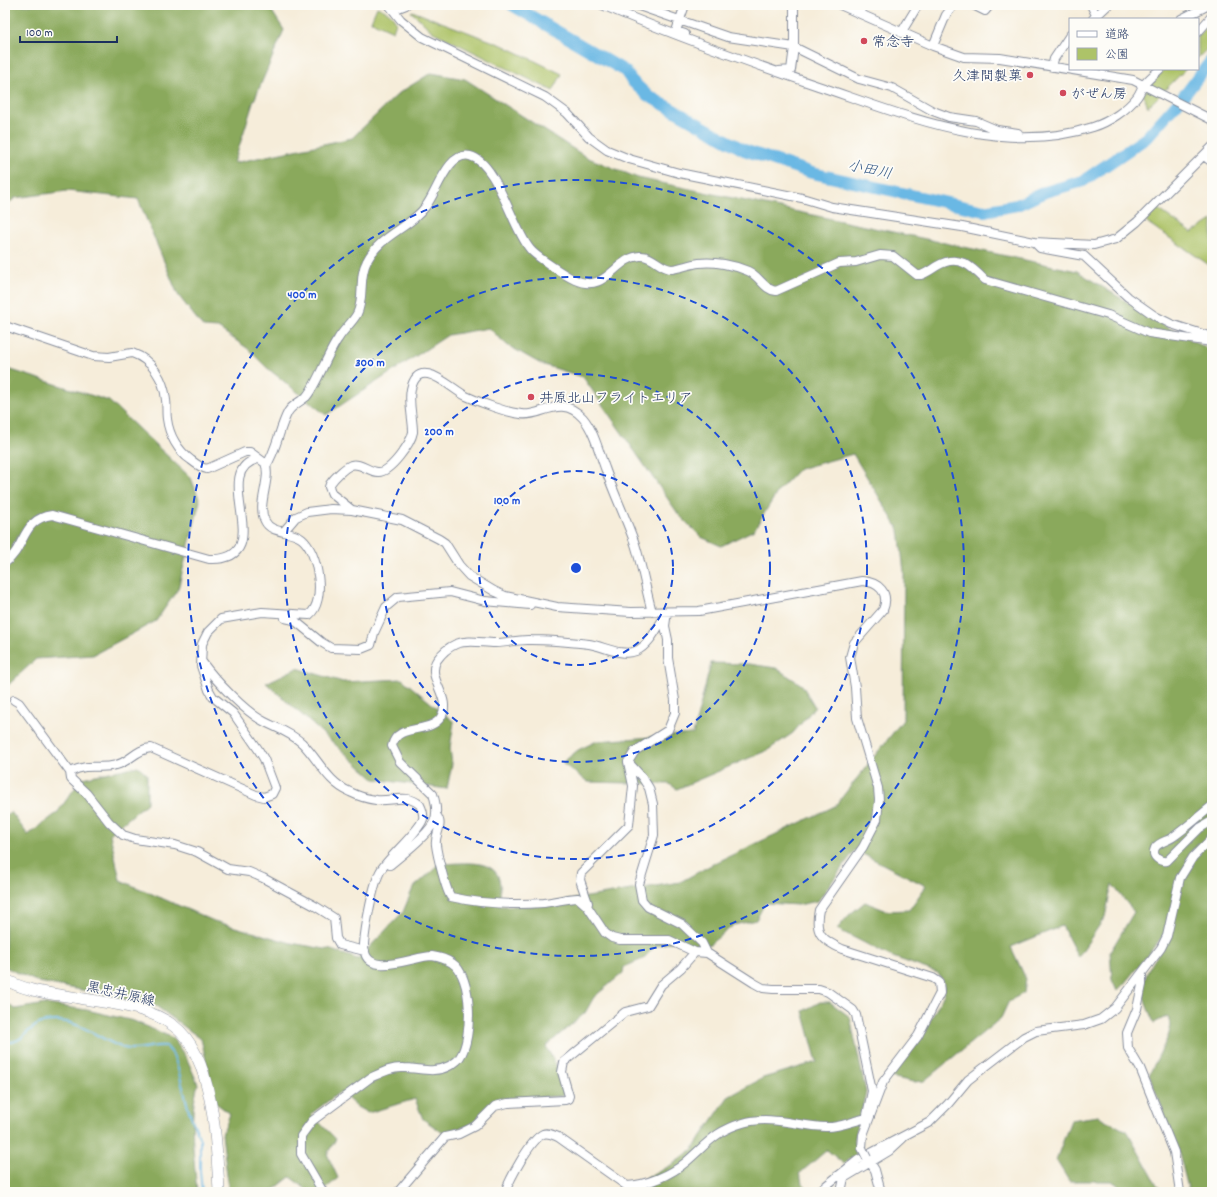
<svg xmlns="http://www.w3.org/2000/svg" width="1217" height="1197" viewBox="0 0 1217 1197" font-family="Dekko,'Klee One',sans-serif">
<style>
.green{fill:#adc368;stroke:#647963}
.forest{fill:#8aa95c;stroke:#526c5d}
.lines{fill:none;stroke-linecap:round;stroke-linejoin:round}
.stream{stroke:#6ab8e4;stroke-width:2}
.river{stroke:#6ab8e4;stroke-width:12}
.street-casing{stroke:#888e9c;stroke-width:10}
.secondary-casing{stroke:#888e9c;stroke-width:12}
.street{stroke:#fff;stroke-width:8}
.secondary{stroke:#fff;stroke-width:11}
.street-bridge-casing{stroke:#888e9c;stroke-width:10;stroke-linecap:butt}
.street-bridge{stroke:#fff;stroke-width:8}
.ring{fill:none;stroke:#1d4ed8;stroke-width:2;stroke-dasharray:7 5}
.poi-dot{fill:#d1495b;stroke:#fdfcf7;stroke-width:1.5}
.labels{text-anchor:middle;stroke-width:3.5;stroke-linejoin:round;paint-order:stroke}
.poi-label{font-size:14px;fill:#1b2f5e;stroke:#fdfcf7;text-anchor:start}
.street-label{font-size:14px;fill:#1b2f5e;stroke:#fdfcf7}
.water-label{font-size:15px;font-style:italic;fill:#335886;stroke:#fdfcf7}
.centre{fill:#1d4ed8;stroke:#fdfcf7;stroke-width:2}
.ring-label{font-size:12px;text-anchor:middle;font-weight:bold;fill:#1d4ed8;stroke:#fdfcf7;stroke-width:3.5;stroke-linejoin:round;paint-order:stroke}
</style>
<rect width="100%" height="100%" fill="#fdfcf7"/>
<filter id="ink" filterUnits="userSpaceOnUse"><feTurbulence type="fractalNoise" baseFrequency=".025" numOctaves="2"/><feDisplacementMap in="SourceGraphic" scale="8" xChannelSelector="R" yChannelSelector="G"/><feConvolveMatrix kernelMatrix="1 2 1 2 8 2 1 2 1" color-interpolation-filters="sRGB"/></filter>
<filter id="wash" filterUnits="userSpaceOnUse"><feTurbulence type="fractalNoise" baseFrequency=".012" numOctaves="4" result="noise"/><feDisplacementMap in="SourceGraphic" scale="16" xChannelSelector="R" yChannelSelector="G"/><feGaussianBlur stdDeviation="0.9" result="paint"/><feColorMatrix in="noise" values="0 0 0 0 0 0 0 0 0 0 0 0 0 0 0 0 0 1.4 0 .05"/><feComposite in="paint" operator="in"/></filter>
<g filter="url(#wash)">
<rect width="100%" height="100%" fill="#f6edda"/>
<path class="green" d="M377,7C386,11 392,13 396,22L393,31L371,21Z
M412,11L502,45L562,74L553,91L433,32C425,26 420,18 411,12Z
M1212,21V44L1198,58V35Z
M1164,69H1186L1148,107L1143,94Z
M1158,209L1192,233L1212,220V267L1145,221Z"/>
<path class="forest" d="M5,5H268L284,30L253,103L234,163L352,138L399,93L431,73L465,79L586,157L638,178L1077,271L1167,327L1212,351V1192H1189L1178,1149L1149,1075L1168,1037L1171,1026L1168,1016L1154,1023C1151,1015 1146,1006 1144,997C1138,971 1167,950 1171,926L1123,985L1117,991L1112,980L1110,952L1134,912L1112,884L1105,917L1078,957L1062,926L1011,947L1026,979L1024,993L1009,1001L1001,1018L924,1081L914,1082L890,1077L921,1038L944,994L945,986L938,973L890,956L837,929L849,915L865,902L887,911L909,910L926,886L855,850L818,901L798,905L765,903L756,920L734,925L710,944L699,949L677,940L654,947L643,959L624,967L623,973L594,997L585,1013L546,1046C553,1059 566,1082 563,1096L525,1098L495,1102L471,1125L443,1133L423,1119L415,1099L368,1113L357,1107L340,1092L311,1114L336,1139L327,1154L338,1178L322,1192H310L290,1177L271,1192H229L222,1134L230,1114L216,1103L201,1039L156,1006L103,994L38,982L5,967V816L11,812L28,835L57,813L82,778L138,766L147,774V803L110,834L120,880L214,921L291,943L331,950L358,959L403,912L413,888L440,864C458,864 491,857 499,878C501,886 500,897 500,906H532L680,882L713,864L835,806L903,720L904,572L899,530L853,454L799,469L778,491L754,530L721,546L701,537L679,515L583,377L541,364L507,345L489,328L448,335L326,415L266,367L247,348L218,328L203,327L178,295L138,199L67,191L15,198L5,207Z
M5,368L109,401L191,478L200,501L178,589L156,621L93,655L36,659L5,688Z
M711,663L749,664L776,668L802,685L815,707L793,733L768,750L677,789L669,784L588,782L562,763L578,750L597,741L693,734Z
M297,668L343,682L402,679L454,722L450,748L452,764L447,789L374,779L266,683Z
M5,1001L15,1009L45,1004L87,1010L134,1021L173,1038L187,1059L198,1084C188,1119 194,1156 197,1192H5Z
M820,1002H830L850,1017L866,1092L854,1142L857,1153L844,1164L827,1150L799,1174L807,1192H621L673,1164L693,1149L728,1097L763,1078L817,1062L803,1011Z
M1098,1116L1128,1132L1161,1192H1128L1112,1181H1069L1056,1160L1071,1120Z"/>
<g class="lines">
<path class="stream" d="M5,1042C22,1045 27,1028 41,1023C45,1021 52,1021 56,1021C82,1021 100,1040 124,1048C138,1052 151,1044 166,1046L172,1053L177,1065L189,1111L200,1140V1171L202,1192"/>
<path class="river" d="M512,5L625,71L632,81L647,95L744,150L812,173L984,211L1017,205L1045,192L1083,181L1146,138L1187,92L1212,59"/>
</g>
</g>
<g filter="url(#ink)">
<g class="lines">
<g class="street-casing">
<path id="street" d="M389,5L401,20L422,37L545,97L567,113L589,137L607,150L629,159L679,173L802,198L832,207L962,227L1034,242L1094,245L1116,239L1137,222L1212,147
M602,5C673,35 745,61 818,86C905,115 1000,157 1093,127C1109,122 1127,110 1137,97C1140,93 1141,89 1143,86C1147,80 1155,74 1160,69
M619,5H622
M636,5L728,37L794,47L859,79L892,88L933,111L949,117L976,121L997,130L1018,133
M685,5L676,31L685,34
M840,5L933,46L964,57L1000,58L1133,80L1212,120
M973,5L985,11L990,5
M1091,5L1098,19
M393,10L406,5
M858,13L864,5
M1093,19L1108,5
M1181,19L1209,5
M1198,32L1212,16
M901,33L918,5
M933,46L946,15L954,5
M1052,67L1054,59L1070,35
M779,71L791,70L794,47V5
M1204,156L1212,162
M1035,243L1040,248L1084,256L1128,297L1155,316L1171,324L1212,337
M5,326L93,356L109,357L132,353C152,360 164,379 166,400C167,406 166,413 167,419C169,435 178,451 191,460C196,464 201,468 207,469L245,452H250L265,463C272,479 256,504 265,521C271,534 291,530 302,539C318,552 327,601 309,615L262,612L221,619L208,632L202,644L201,666L209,690L213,697L233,713L258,749L264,759L275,788L272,794L264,797L256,795L151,748C136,749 130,762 116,765C98,770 90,762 70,772
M266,466C277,449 279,429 288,412C292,405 300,402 306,397C317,385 327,354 338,339C343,330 352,323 357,314C365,298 358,277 367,261C380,235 410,228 426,206C437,192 448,151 470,156C497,162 512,228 530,249C535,256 566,276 575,280C607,294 614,258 640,256C653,255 660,269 672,269C681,268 690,264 699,263C714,261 734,265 748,271C760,276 764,290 776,291L839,263L856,262L880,255L893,256L917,275H921C927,273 932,269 937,266C958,253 971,266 985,280L1108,315L1149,333L1212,342
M352,510L332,494L329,487L330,484C334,478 344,468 351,465C360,462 369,472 378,472C390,473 411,443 413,432C413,418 408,403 411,389C419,354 451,389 466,396C481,403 505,412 521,414C540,418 561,393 583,418C594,431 599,452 605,468C614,494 626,518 635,544C642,566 646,590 652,612
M284,531L296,517L307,512L331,509L352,510L402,520L439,539L445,543L459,565L469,576L494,591L505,596L557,607L631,612L699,611L862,581C879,582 890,593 883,610L854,643L850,657L855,687L857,718L878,788L879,800L877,820L863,847L819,910C814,933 822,940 842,949L933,978L939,982L940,993L918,1036L883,1082L863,1135L862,1148
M5,563C26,548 21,519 52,515L209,559C281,562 207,470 258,459
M667,612L665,626L668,640V658L675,700V713L668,730L635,751L628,762L642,777L649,788L653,804L654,835L639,884L642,900L648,907L682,924L702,943L707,953L754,983L763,988L773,989H819L828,992L853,1010L856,1015L872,1091L867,1115
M285,618L294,620L321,642L331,648L361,649L371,645L374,633L386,607L398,597L450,592L485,601L530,605
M202,662C216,681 245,712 265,722C279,729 291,733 302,743C319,760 327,782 350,792C358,796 367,799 376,800C391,802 407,793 420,805C422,809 424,814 423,819C420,830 389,857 381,870C373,883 365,929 364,944C363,981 413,956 432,956C439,957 446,959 452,963C473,976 473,1038 460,1057C458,1061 453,1064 449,1066C434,1074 420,1068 404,1068C392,1067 381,1073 370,1078L312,1121L301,1136V1154L323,1192
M14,700L19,703L70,772L71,779L87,794L109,822L123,835L135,839L175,845L197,852L228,869L249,872L263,878L315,906L334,918L336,938L340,945L365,951
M628,762L633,786L629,825L581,873L580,880L588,903L587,906L605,933L612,938L620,940H669L695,952
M1212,806C1199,816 1186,828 1173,837C1168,841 1158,842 1155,848C1151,857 1160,862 1167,861L1200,828L1212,821
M436,815C445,825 434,834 436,845C437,854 446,891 451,897C481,904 513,905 544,903C555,902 567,898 578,898L587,906
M390,865C402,855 428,835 434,822C438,813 436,803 433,794L400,762L392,746C397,722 430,735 441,717C453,698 425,678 437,660C442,653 449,647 456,644C468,639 482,643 495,643C507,643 519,639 531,640C550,640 570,642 589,644C603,646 622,657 636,651C650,645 658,626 666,614
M1142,973V985L1137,1009L1127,1033L1128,1048L1140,1068L1174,1152L1180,1192
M868,1159L875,1170L881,1192
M837,1176L844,1178L889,1151L903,1138
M398,1192L445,1137L459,1134L475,1126L495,1106L508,1103L565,1100L568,1099L569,1096L562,1072L564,1062L625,1012L648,1006L661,985L681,968L695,952L707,953
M505,1192C510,1179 530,1140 543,1134C548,1132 553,1135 558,1137L627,1186C647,1185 671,1175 686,1162C707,1144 715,1131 743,1123C770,1115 798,1126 825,1127C839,1128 852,1121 867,1118
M818,1192L858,1160L930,1122L948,1104L968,1080L1024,1037L1036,1031L1084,1025L1101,1019L1115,1008L1161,948L1167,936L1180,878L1193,857L1212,838
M841,1192L844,1178"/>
</g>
<g class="secondary-casing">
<path id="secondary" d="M5,979C27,993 59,994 84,999C115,1004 149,1007 174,1026C214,1056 217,1146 219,1192"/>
</g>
<use href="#street" class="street"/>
<use href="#secondary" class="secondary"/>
<g class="street-bridge-casing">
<path id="street-bridge" d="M862,1148L867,1158"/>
</g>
<use href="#street-bridge" class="street-bridge"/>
</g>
</g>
<g class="ring">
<circle cx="576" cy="568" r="97"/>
<circle cx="576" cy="568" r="194"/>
<circle cx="576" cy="568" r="291"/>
<circle cx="576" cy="568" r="388"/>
</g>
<g class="poi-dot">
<circle cx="864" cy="41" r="4"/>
<circle cx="1030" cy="75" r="4"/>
<circle cx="1063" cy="93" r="4"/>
<circle cx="531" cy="397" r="4"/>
</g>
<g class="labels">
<g class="poi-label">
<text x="872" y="46">常念寺</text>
<text x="1022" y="80" text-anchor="end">久津間製菓</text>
<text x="1071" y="98">がぜん房</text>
<text x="539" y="402">井原北山フライトエリア</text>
</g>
<g class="street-label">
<text transform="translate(121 993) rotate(13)" y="5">黒忠井原線</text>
</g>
<g class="water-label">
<text transform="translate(870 169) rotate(12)" y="5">小田川</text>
</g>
</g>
<circle cx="576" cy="568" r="6" class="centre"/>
<g class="ring-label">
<text x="302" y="298">400 m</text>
<text x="370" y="366">300 m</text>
<text x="439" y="435">200 m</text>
<text x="507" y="504">100 m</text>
</g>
<rect width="1217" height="1197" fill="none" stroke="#fdfcf7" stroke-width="20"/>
<rect x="1069" y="18" width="130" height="52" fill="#fdfcf7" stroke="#a3aaba"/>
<rect x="1077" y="31" width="20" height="6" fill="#ffffff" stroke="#a3aaba"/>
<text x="1105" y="38" font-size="12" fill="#1b2f5e">道路</text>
<rect x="1077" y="48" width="20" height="12" fill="#adc368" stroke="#a3aaba"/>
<text x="1105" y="58" font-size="12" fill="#1b2f5e">公園</text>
<path d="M20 36v6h97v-6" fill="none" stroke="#1b2f5e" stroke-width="2"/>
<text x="26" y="36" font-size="12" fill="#1b2f5e" stroke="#fdfcf7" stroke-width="3" paint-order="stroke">100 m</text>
</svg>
